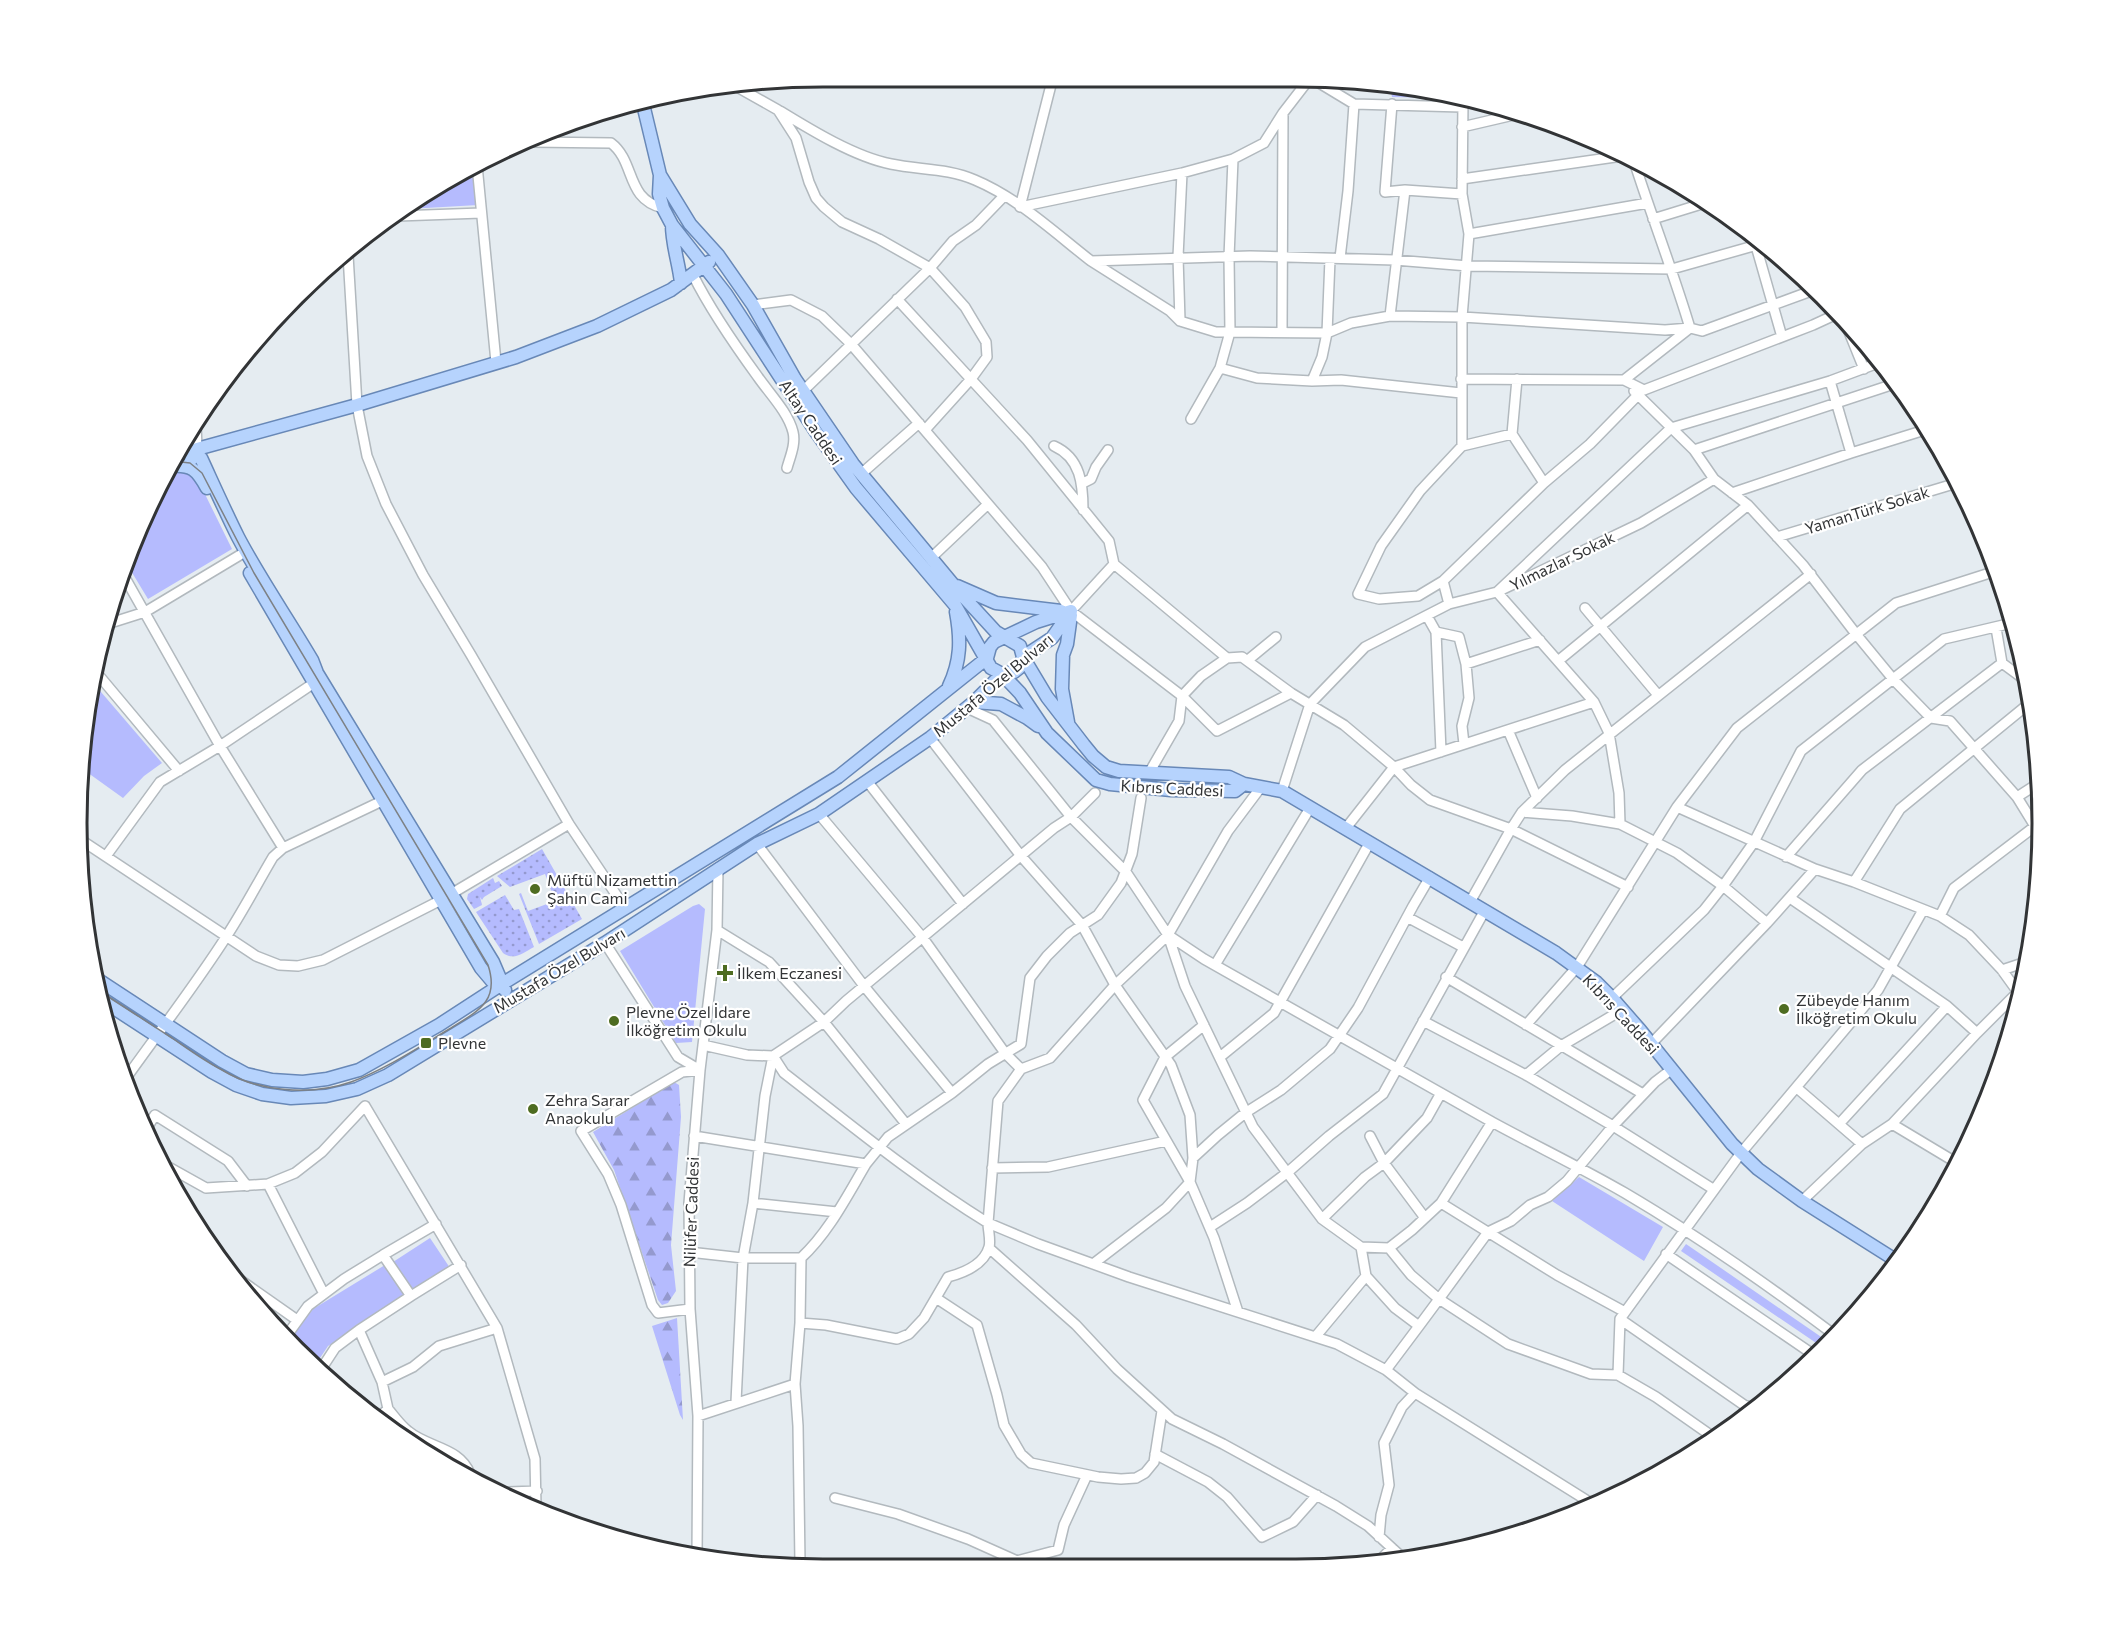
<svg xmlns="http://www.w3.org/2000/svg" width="2119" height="1646" viewBox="0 0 2119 1646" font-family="Commissioner,sans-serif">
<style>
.grass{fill:url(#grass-dots)}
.forest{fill:url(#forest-firs)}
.green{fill:#b5bbfe}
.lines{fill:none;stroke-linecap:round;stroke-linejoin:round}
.minor-casing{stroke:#b2b9be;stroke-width:12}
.major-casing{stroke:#6888b7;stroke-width:15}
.minor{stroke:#fff;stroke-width:9}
.major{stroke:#b6d3fd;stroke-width:12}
.tram{stroke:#7d8185;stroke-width:1.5}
.poi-dot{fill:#4e6c21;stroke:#fff;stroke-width:2}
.labels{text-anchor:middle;stroke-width:4.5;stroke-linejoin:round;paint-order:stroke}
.street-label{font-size:16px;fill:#323436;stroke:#fff}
.poi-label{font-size:16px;fill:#323436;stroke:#fff;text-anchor:start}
.rim{fill:none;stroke:#323436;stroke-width:3}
</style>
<defs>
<pattern id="grass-dots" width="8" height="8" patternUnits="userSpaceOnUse" patternTransform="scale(1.5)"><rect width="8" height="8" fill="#b5bbfe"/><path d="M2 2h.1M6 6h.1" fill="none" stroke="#9499ce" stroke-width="1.8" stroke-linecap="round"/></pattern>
<pattern id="forest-firs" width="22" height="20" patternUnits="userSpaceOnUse" patternTransform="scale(1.5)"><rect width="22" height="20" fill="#b5bbfe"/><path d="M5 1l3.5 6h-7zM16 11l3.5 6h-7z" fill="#9499ce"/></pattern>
</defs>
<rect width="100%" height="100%" fill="#e5ecf1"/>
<path class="grass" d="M542,849L582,919L539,944L519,894L521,893L528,911L555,901L545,874L510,887L497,876Z
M493,878L495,883L499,881L502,886L484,897L482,900L480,897L482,905L474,909L467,899L468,894Z
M505,895L514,910L519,909L534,947C523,953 514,961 503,953L476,912Z"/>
<path class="forest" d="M674,1082L679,1085L681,1117L671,1245L676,1291L668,1303L662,1305L658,1300L614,1170L593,1132Z
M677,1318L683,1420L680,1415L652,1326Z"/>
<path class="green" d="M1390,87L1443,98L1392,97Z
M476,166L478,205L408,209L449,177Z
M168,469L188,470L201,486L232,549L148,599L128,566Z
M95,685L162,763L144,776L123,798L84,770Z
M699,904L705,909L692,1042L676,1043L620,951L693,906Z
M1579,1177L1663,1227L1644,1261L1552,1201Z
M430,1238L450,1268L412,1292L393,1262Z
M1686,1244L1830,1343L1825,1349L1681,1251Z
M385,1265L405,1296L328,1346L314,1367L295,1351L287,1341L313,1309Z"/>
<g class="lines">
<g class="minor-casing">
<path id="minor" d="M1053,77L1020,207L1182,173L1233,159L1264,143L1283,113
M1311,78L1354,104L1462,107
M739,88L778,110L796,138L809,182L816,198L824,207L842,222L879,239L930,268L965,307L986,342L987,357L971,379L925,430
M1392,104L1385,192L1405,190
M780,111C811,130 855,157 891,164C919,170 948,168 975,180C1018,198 1055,233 1091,261
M1462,127L1522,113
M532,142L611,143C636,162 625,199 663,208
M1233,159L1229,257L1230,332L1220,368L1257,378L1312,381L1322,357L1327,333L1330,259
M477,165L496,362
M1462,179L1629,155
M1462,194L1405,190L1390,316L1462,317L1665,330L1690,328L1702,331L1814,290
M398,216L481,213
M1653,219L1705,203
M1469,234L1648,203
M1756,246L1782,337
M348,255L357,405L367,456L386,504L423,575L471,655L569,824L625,908
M1340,258L1348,191L1354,104
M693,275C711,311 734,344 758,377C769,393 788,412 793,432C796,444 790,457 787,468
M897,299L1027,440L1109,541L1114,564L1071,611
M753,305L791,300L822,316L851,344L1042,567L1071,611L1182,696L1201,676L1227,658L1242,657L1291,693
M1390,316L1351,323L1327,333L1230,332H1216L1180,321L1170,311L1091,261L1250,256L1395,260L1468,266L1672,269L1764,243
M1843,317L1864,369
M1180,321L1178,257L1182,173
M1282,332L1283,113L1310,78
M1461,379L1624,380L1644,390L1813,325L1839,313
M1624,380L1690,328C1673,271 1651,215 1633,158
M1312,381L1341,380L1461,393
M803,391L930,268L953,241L976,225L1004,196
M1634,391L1694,450L1714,479
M1638,395L1590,444L1544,483L1443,581L1449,604L1497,592L1671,428L1830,381L1881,362
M1191,419L1220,368
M196,424L197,449
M1512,434L1517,379
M1054,446C1081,458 1083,485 1083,510
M1462,446V317L1469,234L1462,194L1463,102
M1694,450L1897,383
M1851,453L1928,429
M861,474L919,423
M1083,483L1091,479L1096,467L1108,450
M1732,493L1851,453L1830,381
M1777,537L1957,483
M931,558L988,504
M1114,564L1227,658
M1996,571L1896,603L1737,728L1677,807L1815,869L1854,882L1940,916L1969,935L2002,970L2020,995
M124,576L220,746L283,848
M1443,581L1418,596L1379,599L1358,594L1381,546L1420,491L1462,446L1512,434L1544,483
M1585,608L1658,695
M1427,616L1436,632L1441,752
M104,625L145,612L240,555
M1996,628L2002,663L2021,677L2029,686
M1436,632L1459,637L1466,664L1469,698L1462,726L1464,744
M1248,660L1276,637
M1558,661L1748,505
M1466,664L1540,640
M96,672L179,771
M1594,702L1609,733L1619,793L1620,824L1677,853L1723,886L1767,923L1815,869
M967,708L993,720L1071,817L1126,872L1168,935
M1508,730L1537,798
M930,738L1021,856L1082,925L1115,985L1171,1065L1190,1115L1193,1158
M1149,773L1179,721L1182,696L1217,731L1291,693L1344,725L1394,767L1594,702L1497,592L1641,523L1714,479L1748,505L1803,565L1856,634L1893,679L1931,718L1950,721L2017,797L2041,836
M867,781L963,904
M1282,791L1310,704L1365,647L1449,604
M2017,797L2039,783
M1522,812L1572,816L1620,824
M819,814L923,938L1005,1053L1021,1069L1050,1058L1115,985L1168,935L1228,831L1261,787
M1346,828L1394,767L1411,785L1430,800L1511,829L1628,887
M78,838L256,956L279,965L298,966L323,960L443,899
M757,844L864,986L952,1093
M106,856L160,782L220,746L314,683
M1786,857L1862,770L2002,663
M1854,882L1900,809L2031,702
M451,894L569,824
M1790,898L1947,1006L1977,1033
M1470,902L1511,829L1522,812L1565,770L1811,574
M1940,916L1954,888L2034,827L2042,825
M1407,917L1463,947
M717,930L769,962L824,1022L906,1124
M605,943L678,1057L700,1070L682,1072L581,1131L608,1174L621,1205L652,1305L658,1313L690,1309
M1215,965L1310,808
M2002,970L2029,961
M1446,977L1643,1094
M1612,998L1704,910L1723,886L1754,842L1801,751L1944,639L2012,623
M1423,1021L1526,1075L1561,1046L1622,1010
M1204,1025L1165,1057L1143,1100L1190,1182L1193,1158L1218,1135L1245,1113L1281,1090L1330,1049L1358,1008L1413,906L1430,877
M1526,1025L1577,967L1677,807
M1651,1044L1767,923
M703,1045L747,1055L773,1056L765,1096L753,1203L743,1258L736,1402
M1220,1057L1274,1013L1370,842
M1021,1069L998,1101L988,1223L1038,1244L1129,1277L1337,1344L1386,1370L1415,1393
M1526,1075L1613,1126L1713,1189
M124,1081C158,1033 194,987 226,937C243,911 257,884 273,857L283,848L382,801
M1797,1088L1862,1144L1892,1124L1977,1033L2018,992
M1840,1123L1947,1006
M1892,1124L1957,1163
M145,1131L155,1115L228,1161L247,1186
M694,1136L866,1164L888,1137L952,1093L988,1064L1021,1044L1030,978L1047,956L1070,933L1098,915L1121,883L1132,854L1141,798
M1370,1136L1384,1163L1425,1218
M163,1164L206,1188L268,1184L295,1173L322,1152L365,1106L497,1328L535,1459L536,1507
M992,1168L1048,1167L1166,1141
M268,1184L324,1294
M1802,1201L1862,1144
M753,1203L837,1212
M1441,1203L1557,1275L1625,1312
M1322,1219L1365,1177L1384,1163L1427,1118L1441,1093
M1210,1227L1247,1203L1288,1172L1329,1136L1383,1094L1485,910
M1361,1247L1322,1219L1253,1127L1185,986L1168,935L1204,959L1492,1122
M989,1248L1076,1325L1117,1369L1172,1419L1223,1444L1336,1506L1368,1526L1405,1560
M689,1252L743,1258H801
M1666,1254L1817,1357
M1093,1264L1166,1208L1190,1182L1214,1238L1238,1312
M233,1275L297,1320
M1366,1276L1395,1308L1419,1326L1439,1299L1411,1275L1389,1248
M411,1296L461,1265
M936,1298L977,1325L997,1395L1004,1425L1021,1454L1031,1463L1098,1477L1121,1479L1136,1478L1145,1473L1154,1462L1162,1411
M1620,1319L1744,1405L1754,1408
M800,1323L826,1325L897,1339L909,1334L924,1318L948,1277C963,1273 984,1265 989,1247C991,1241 988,1230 988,1223C915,1178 851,1125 784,1073L773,1056L824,1022L846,1001L1054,828L1071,817L1095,793
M1316,1336L1366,1276L1361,1247L1389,1248L1412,1230L1441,1203L1492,1122C1536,1146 1582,1168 1625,1193C1698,1236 1768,1285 1836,1336
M285,1338L308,1306L344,1279L383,1255
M1386,1370L1419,1326
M320,1371L335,1348L359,1330
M1618,1375L1591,1374L1508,1344L1439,1299L1488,1232L1511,1221L1530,1205L1548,1197L1567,1181L1613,1126L1655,1082L1672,1069
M382,1382L413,1367L439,1346L497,1328
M795,1384L798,1426L800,1563
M388,1409L382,1382L359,1330L411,1296L383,1255L436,1224
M698,1416L795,1384L800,1323L801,1258C829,1232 847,1196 866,1164
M378,1418L388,1409C394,1416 400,1425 408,1431C428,1448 460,1447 470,1474
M1716,1439L1656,1397L1618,1375L1620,1319L1741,1153L1878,990L1923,910
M1155,1454L1208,1482L1227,1497L1262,1537L1293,1522L1317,1495
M507,1492L537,1491
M835,1498L898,1514L968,1539L1017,1561L1058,1550L1064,1525L1087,1475
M1379,1537L1381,1515L1389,1485L1384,1443L1402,1407L1415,1393L1591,1503
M697,1556L698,1416L690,1309L689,1203L700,1070L717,930L718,868
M719,1562L738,1563
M1377,1563L1392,1548"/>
</g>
<g class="major-casing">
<path id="major" d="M642,100L660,175L659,194L663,208L672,225L726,294L816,432L856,488L955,605L991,668L1002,674L1020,693L1047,733L1096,780L1110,784L1171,790L1235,791L1244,784
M660,175L690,224L718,255L753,305L795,379L853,464L961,594L996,632L1020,646L1023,657L1047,697L1084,745L1093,756L1106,767L1119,771L1229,777L1244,784L1282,791L1556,953L1596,982L1612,998L1640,1030L1732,1144L1758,1169L1802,1201L1897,1261
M672,225C672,245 679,263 681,283
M175,452L185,451L201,458C213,484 225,511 238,537C260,579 288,619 312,660L317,673L493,962L505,990
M191,460L197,449L357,405L516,357L597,326L671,290L709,262
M170,466C192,464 197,470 207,488
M250,573L481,968L492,981L502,984
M957,586L996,603L1061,611
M949,686C961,661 961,639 956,612
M974,702L1001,704L1027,718L1038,726
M1068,722L1062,689L1063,655L1067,644L1071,615
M97,979L222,1061L246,1074L272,1080L303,1082L327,1079L359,1070L439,1025L502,984L838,777L987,658L990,647L994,642L1036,622L1071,611
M100,999L212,1072L236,1085L262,1094L291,1098L326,1096L357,1089L388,1075L605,943L757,844L819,814L930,738L974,702L1002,674L1014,672L1019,668L1023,657L1052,638L1071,611"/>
</g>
<use href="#minor" class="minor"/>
<use href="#major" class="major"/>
<path class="tram" d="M99,991C123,1006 147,1022 172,1038C188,1049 204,1061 222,1070C258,1092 311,1096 351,1082C386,1069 419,1047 451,1028C478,1011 500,1001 488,965L254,573L202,473L190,463L172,461"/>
</g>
<g class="poi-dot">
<circle cx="535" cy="889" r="6"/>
<path d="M722 964h6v6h6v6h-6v6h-6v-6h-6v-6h6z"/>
<circle cx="1784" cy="1009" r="6"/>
<circle cx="614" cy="1021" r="6"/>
<rect x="420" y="1037" width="12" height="12" rx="3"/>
<circle cx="533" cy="1109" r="6"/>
</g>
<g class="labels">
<g class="street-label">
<text transform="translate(811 422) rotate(56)" y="6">Altay Caddesi</text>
<text transform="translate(1867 510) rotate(-17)" y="6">YamanTürk Sokak</text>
<text transform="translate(1562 561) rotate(-26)" y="6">Yılmazlar Sokak</text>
<text transform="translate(993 685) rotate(-40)" y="6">Mustafa Özel Bulvarı</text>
<text transform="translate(1172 788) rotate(3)" y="6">Kıbrıs Caddesi</text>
<text transform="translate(559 970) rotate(-31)" y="6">Mustafa Özel Bulvarı</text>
<text transform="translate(1621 1014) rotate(47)" y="6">Kıbrıs Caddesi</text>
<text transform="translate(691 1212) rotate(-88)" y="6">Nilüfer Caddesi</text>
</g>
<g class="poi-label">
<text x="547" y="886">Müftü Nizamettin<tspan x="547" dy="18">Şahin Cami</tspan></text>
<text x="737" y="979">İlkem Eczanesi</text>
<text x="1796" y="1006">Zübeyde Hanım<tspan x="1796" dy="18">İlköğretim Okulu</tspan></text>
<text x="626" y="1018">Plevne Özel İdare<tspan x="626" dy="18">İlköğretim Okulu</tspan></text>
<text x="438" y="1049">Plevne</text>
<text x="545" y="1106">Zehra Sarar<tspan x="545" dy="18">Anaokulu</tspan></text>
</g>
</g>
<path d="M0 0H2119V1646H0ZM823 87H1296A736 736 0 0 1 2032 823V823A736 736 0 0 1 1296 1559H823A736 736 0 0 1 87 823V823A736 736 0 0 1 823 87Z" fill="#fff" fill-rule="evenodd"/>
<path class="rim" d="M823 87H1296A736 736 0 0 1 2032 823V823A736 736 0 0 1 1296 1559H823A736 736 0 0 1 87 823V823A736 736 0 0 1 823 87Z"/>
</svg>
